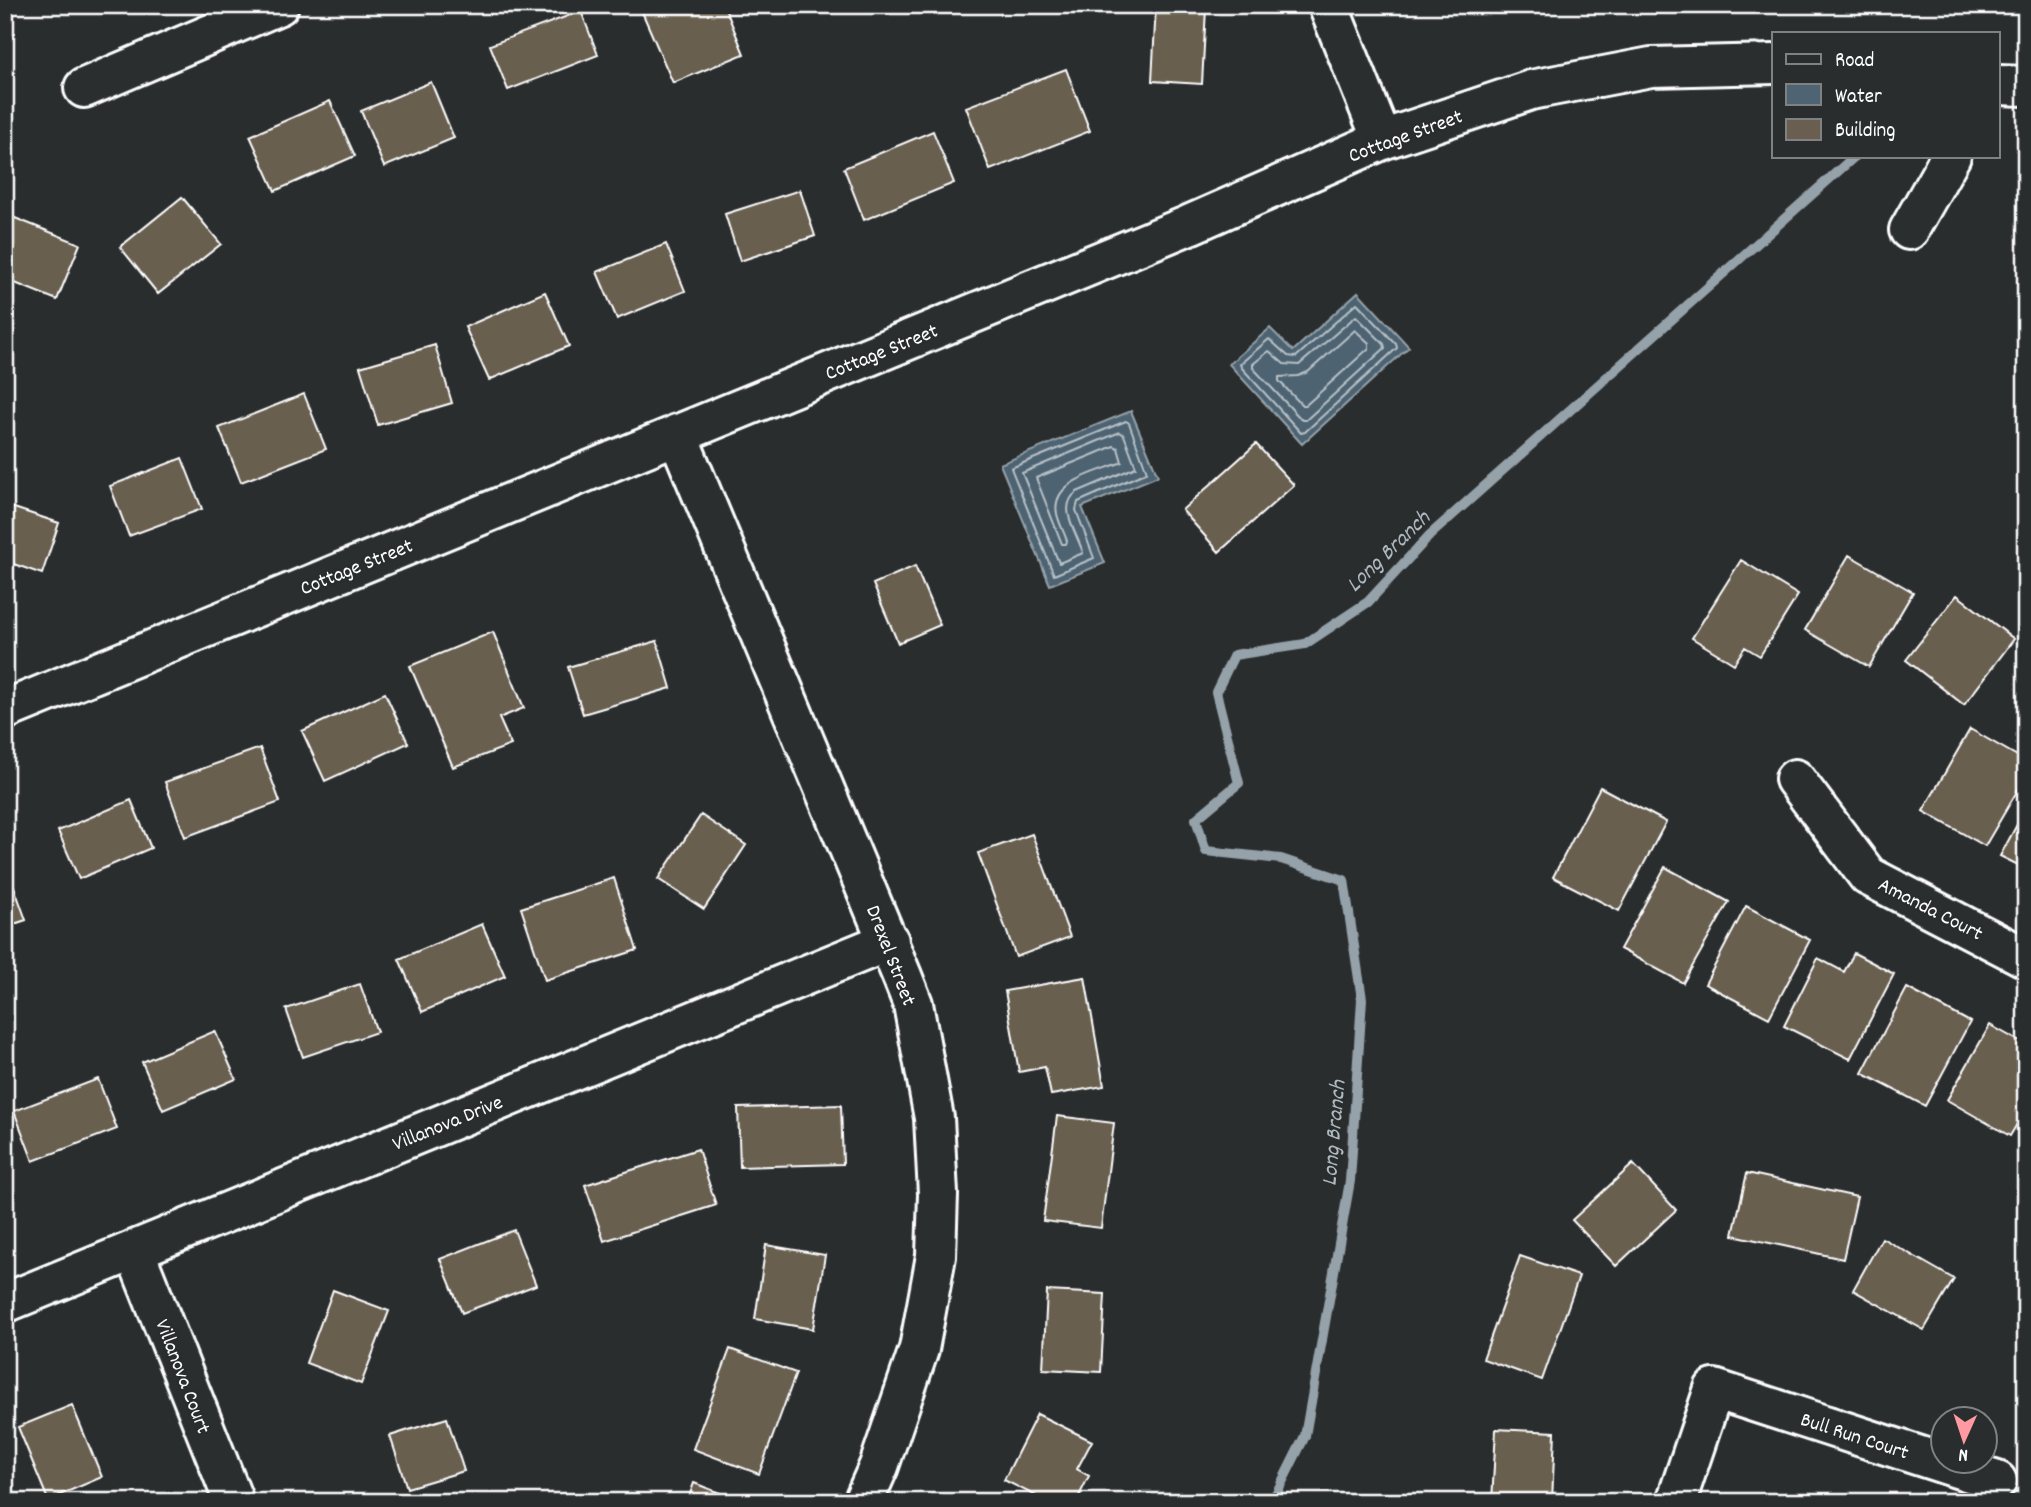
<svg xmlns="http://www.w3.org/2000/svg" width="2031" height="1507" viewBox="0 0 2031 1507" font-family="Dekko,sans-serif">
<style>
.water{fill:#4e6472;stroke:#95a2aa;stroke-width:2}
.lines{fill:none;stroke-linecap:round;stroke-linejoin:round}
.shore{stroke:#b8c1c7;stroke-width:2}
.stream{stroke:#95a2aa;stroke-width:10}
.building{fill:#695e50;stroke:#fff;stroke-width:2}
.minor-casing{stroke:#fff;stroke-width:44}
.minor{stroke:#2a2d2e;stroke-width:38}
.labels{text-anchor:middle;stroke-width:5;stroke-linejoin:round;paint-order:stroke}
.street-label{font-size:21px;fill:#fff;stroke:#2a2d2e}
.water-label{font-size:23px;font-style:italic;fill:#afb9c0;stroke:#2a2d2e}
</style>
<rect width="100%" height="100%" fill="#2a2d2e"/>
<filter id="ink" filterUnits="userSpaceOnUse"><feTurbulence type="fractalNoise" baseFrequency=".0143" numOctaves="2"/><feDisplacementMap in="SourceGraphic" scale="14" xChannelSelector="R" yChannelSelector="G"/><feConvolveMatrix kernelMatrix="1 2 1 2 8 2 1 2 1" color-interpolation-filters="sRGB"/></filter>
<g filter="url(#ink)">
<path class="water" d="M1358,292L1409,347L1302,444L1229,364L1270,328L1293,351Z
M1131,411L1158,476L1082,507L1105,563L1050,585L1000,464Z"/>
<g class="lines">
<path class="shore" d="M1357,303L1396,344L1397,348L1305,432L1301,433L1241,367L1240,364L1269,339L1288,356L1296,357Z
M1356,316L1384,344L1385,348L1306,420H1302L1253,368V364L1269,351L1284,364L1299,365Z
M1355,330L1369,343V348L1306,405H1302L1279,381V377L1298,376L1308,372Z
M1126,421L1129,423L1147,472L1078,502L1076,510L1094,558L1054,575L1011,468Z
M1120,432L1124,435L1136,467L1077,492C1056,507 1078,534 1083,553L1059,563L1022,473Z
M1114,446L1118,448L1122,462C1100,472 1050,480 1057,514C1059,523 1064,532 1067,541L1066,544H1062L1036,478Z"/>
<path class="stream" d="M1272,1502L1305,1436L1350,1181L1362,999L1344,880L1281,859L1206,851L1196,819L1239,783L1216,692L1234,655L1305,644L1368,602L1430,535L1855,156"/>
</g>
<path class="building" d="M639,5H724L744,54L673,83Z
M1156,5L1206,8L1202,84L1152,81Z
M581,11L598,55L508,90L490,45Z
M1066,69L1090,131L990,170L966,107Z
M431,82L454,138L384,167L361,111Z
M330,101L355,156L275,191L250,136Z
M933,131L954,183L864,220L844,168Z
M800,190L815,236L740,261L725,214Z
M182,197L221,244L158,294L120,247Z
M5,214L80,244L57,300L5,279Z
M666,244L685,291L617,319L597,272Z
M545,292L569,346L489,380L465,327Z
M435,345L452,403L378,425L360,367Z
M304,394L326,449L241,482L219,428Z
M1256,444L1294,485L1219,552L1182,510Z
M182,458L202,509L129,536L110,486Z
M5,505L59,523L42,574L5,561Z
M1849,555L1913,592L1869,667L1805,630Z
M1741,560L1798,595L1760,656L1745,647L1734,664L1692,638Z
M915,566L940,625L898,643L873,584Z
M1957,595L2014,639L1964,705L1906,660Z
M493,632L524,708L499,718L511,745L453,767L410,666Z
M657,641L671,688L583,714L568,667Z
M385,693L408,743L325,781L302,731Z
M1970,729L2026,761V776L1985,846L1923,811Z
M260,748L280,802L185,837L165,782Z
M1600,787L1666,822L1619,911L1553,877Z
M131,800L151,848L79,879L58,831Z
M2026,808V869L2000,856Z
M701,815L746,845L704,909L658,879Z
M1032,834L1070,937L1016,957L978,853Z
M5,867H7L26,920L5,927Z
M1665,867L1729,902L1683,983L1620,949Z
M614,878L637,950L545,980L521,908Z
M1746,906L1810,940L1769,1018L1705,984Z
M482,924L505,976L422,1012L399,959Z
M1854,953L1894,974L1850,1059L1784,1026L1818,958L1844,972Z
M1085,977L1104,1086L1051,1095L1045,1067L1019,1072L1005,991Z
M360,984L377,1032L303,1057L286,1009Z
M1907,988L1970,1022L1925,1106L1862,1073Z
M1990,1025L2026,1045V1109L2010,1136L1947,1100Z
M215,1031L236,1079L163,1110L142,1062Z
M98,1079L117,1129L33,1161L14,1111Z
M841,1105L843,1164L740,1167L738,1108Z
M1057,1116L1114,1123L1101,1228L1043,1221Z
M698,1149L716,1205L604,1241L585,1185Z
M1633,1164L1676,1210L1616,1266L1572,1220Z
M1747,1173L1857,1197L1843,1259L1733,1235Z
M514,1230L536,1285L462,1313L440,1259Z
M1882,1238L1954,1279L1924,1330L1853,1290Z
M766,1245L825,1255L813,1329L755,1319Z
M1520,1256L1579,1276L1542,1380L1483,1359Z
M333,1290L389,1311L361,1384L306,1363Z
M1047,1291L1105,1294L1101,1372L1043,1369Z
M730,1349L796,1373L759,1474L693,1449Z
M72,1405L102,1477L48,1500L18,1427Z
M1037,1414L1092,1441L1077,1469L1089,1476L1076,1502H1048L1004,1480Z
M447,1418L464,1471L407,1488L390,1436Z
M1496,1429L1555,1432L1552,1502H1492Z
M694,1483L743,1502H687Z"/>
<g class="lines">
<g class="minor-casing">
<path id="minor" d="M1328,5L1382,140
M1998,85L2026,86
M84,88L279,5
M1909,230L1951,156
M677,434L902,976L913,1004L934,1118L938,1194L936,1256L919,1349L879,1466L863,1502
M5,710L1189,225L1382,140L1531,90L1651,67L1774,64
M1795,779L1868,876L2026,958
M134,1250L234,1502
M5,1303L889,941
M1676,1502L1714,1389L1997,1481"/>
</g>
<use href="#minor" class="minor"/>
</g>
</g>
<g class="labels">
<g class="street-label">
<text transform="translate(1405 135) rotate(-20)" y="7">Cottage Street</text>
<text transform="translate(881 351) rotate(-22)" y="7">Cottage Street</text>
<text transform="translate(356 566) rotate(-22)" y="7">Cottage Street</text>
<text transform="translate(1931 908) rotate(27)" y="7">Amanda Court</text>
<text transform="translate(892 955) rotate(69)" y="7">Drexel Street</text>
<text transform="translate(447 1122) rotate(-22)" y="7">Villanova Drive</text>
<text transform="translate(184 1376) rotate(69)" y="7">Villanova Court</text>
<text transform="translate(1855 1435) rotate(18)" y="7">Bull Run Court</text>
</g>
<g class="water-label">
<text transform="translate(1387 550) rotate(-44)" y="8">Long Branch</text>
<text transform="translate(1332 1133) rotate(-85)" y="8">Long Branch</text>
</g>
</g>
<rect width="2031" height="1507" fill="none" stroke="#2a2d2e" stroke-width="28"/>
<rect x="14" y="14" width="2003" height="1479" fill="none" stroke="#fff" stroke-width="2.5" filter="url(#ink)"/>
<rect x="1772" y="32" width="228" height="126" fill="#2a2d2e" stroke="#7f8182" stroke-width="2"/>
<rect x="1786" y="54" width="35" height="10" fill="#2a2d2e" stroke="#7f8182" stroke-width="2"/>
<text x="1835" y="66" font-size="21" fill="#ffffff">Road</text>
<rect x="1786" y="84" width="35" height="21" fill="#4e6472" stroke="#7f8182" stroke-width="2"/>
<text x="1835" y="102" font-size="21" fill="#ffffff">Water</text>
<rect x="1786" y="119" width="35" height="21" fill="#695e50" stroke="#7f8182" stroke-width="2"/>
<text x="1835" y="136" font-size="21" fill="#ffffff">Building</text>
<g transform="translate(1964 1440) rotate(183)"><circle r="33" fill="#2a2d2e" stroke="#7f8182" stroke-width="2"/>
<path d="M0-5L12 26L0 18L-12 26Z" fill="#ff9aa2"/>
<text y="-10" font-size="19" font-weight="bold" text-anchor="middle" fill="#ffffff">N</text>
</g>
</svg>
